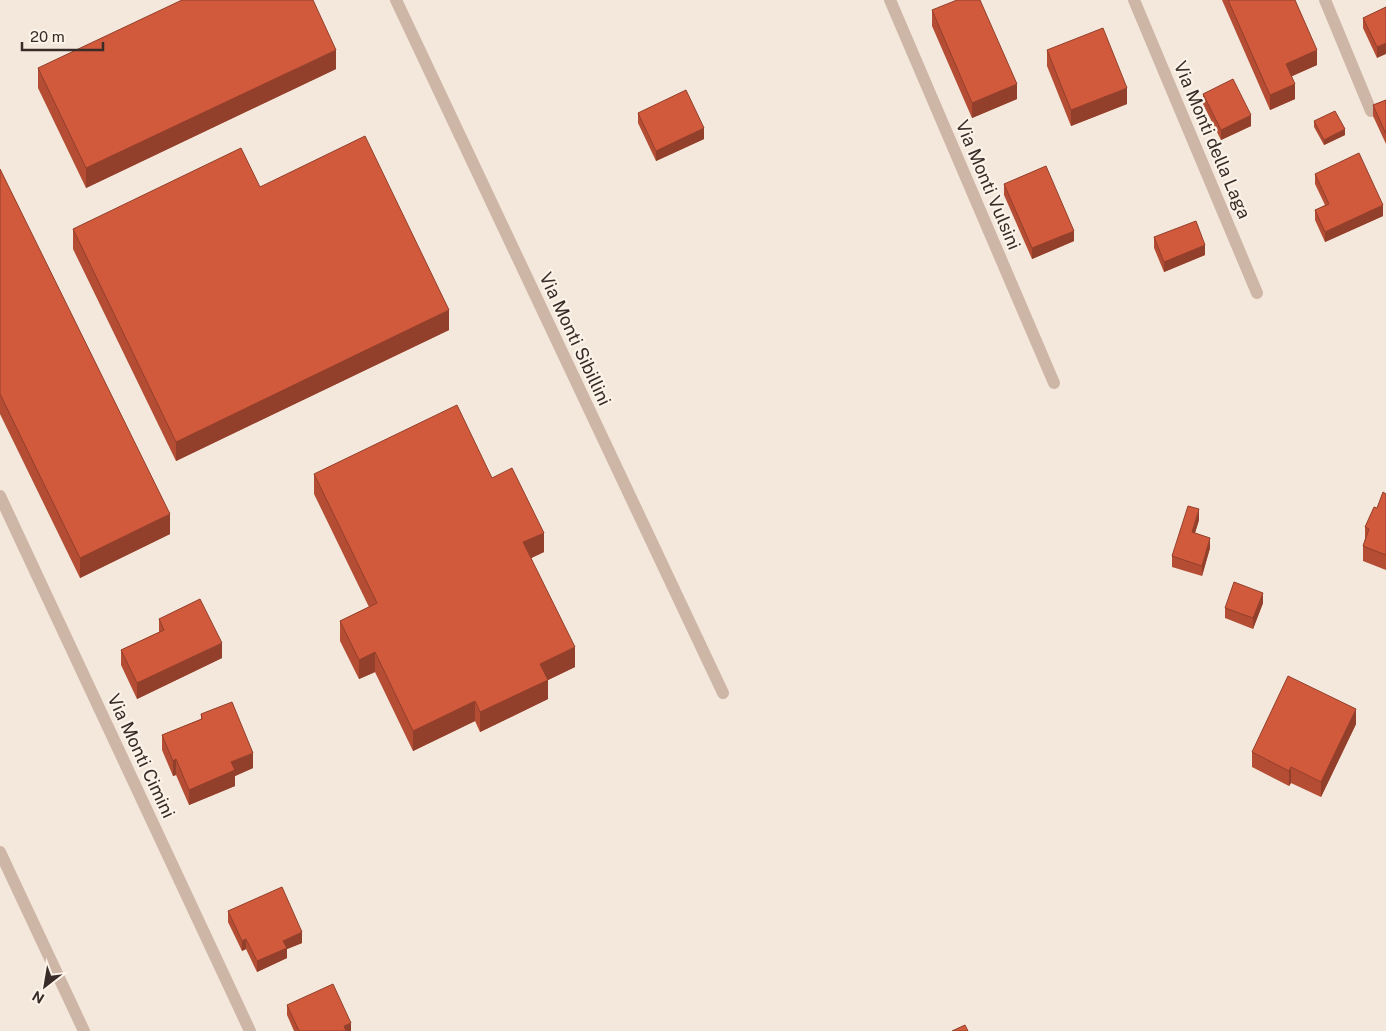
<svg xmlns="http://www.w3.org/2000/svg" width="1386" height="1031" viewBox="0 0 1386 1031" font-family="'Public Sans',sans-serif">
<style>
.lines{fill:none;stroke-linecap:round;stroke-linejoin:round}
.minor{stroke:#ceb6a6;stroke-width:12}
.wall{fill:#b44d34}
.shaded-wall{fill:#923f2b}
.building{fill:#d15a3d;stroke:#923f2b}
.labels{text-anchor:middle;stroke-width:4.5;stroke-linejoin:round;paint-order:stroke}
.street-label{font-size:18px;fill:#392c28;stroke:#fbf2e8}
</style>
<rect width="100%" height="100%" fill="#f4e7db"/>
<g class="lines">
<path class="minor" d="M396,0L723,693
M890,0L1054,383
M1134,0L1257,293
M1325,0L1371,111
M0,496L250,1031
M0,852L84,1031"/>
</g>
<path class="wall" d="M1222,0H1295L1317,65L1291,76L1295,99L1270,110Z
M1386,7L1377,58L1363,28V18Z
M932,10L1017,99L972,118L932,26Z
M1047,50L1127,104L1071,126L1047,66Z
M38,68L336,69L86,188L38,88Z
M1203,94L1251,126L1221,140L1203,104Z
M1386,100V144L1373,116V105Z
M638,113L704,139L656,161L638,123Z
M1314,121L1345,135L1324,145L1314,127Z
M0,169L170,534L80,578L0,414Z
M1315,174L1383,216L1325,242L1315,220V210L1325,205L1315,184Z
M1004,184L1074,241L1032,259L1004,195Z
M260,187L449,330L176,461L73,249V229Z
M1154,237L1205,255L1164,272L1154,248Z
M314,474L492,478L544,552L531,558L575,667L548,680V699L480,732L475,721L413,751L375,672L359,679L340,641V621L369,607L314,494Z
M1386,494V570L1363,561V546L1365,539V527Z
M1199,520L1195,533L1210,548L1202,576L1172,567V556Z
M1263,603L1253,629L1225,618V608Z
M159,619L222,658L137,699L121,665V650L159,632Z
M201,714L253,768L235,776V786L189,805L176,775L173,776L162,750V735L201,719Z
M1356,724L1321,797L1291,783L1289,786L1252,767V752Z
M228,911L302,943L287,949V958L257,972L246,949L242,951L228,922Z
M287,1005L351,1031H294L287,1015Z"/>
<path class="shaded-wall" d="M1386,43V54L1377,58V47Z
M336,50V69L86,188V168Z
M1317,50V65L1286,79V64Z
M1017,84V99L972,118V103Z
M1295,84V99L1270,110V95Z
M1127,88V104L1071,126V110Z
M1251,115V126L1221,140V130Z
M704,128V139L656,161V151Z
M1345,129V135L1324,145V140Z
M1383,205V216L1325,242V232Z
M1074,231V241L1032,259V248Z
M1205,245V255L1164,272V262Z
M449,310V330L176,461V442Z
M1199,509V520L1192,542V532Z
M170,514V534L80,578V558Z
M544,533V552L523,562V542Z
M1210,538V548L1202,576V566Z
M1263,593V603L1253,629V618Z
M222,643V658L137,699V683Z
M575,647V667L548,680V699L480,732V712L540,664Z
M375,652V672L359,679V660Z
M475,701V721L413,751V731Z
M1356,709V724L1321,797V782Z
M253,753V768L235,776V786L189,805V790L231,762Z
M176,759V775L173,776V761Z
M1291,767V783L1289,786V771Z
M302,932V943L287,949V958L257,972V961L283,941Z
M246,939V949L242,951V941Z
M351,1023V1031H344V1026Z"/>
<path class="building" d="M182,0H313L336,50L86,168L38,68Z
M957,0H980L1017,84L972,103L932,10Z
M1228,0H1295L1317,50L1286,64L1295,84L1270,95Z
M1386,7V43L1377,47L1363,18Z
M1103,28L1127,88L1071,110L1047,50Z
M1233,79L1251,115L1221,130L1203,94Z
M686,90L704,128L656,151L638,113Z
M1386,100V134L1373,105Z
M1335,111L1345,129L1324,140L1314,121Z
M365,136L449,310L176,442L73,229L241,148L260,187Z
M1359,153L1383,205L1325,232L1315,210L1329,204L1315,174Z
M1046,166L1074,231L1032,248L1004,184Z
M0,169L170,514L80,558L0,394Z
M1196,221L1205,245L1164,262L1154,237Z
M457,405L492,478L512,468L544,533L523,542L575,647L540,664L548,680L480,712L475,701L413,731L375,652L359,660L340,621L377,603L314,474Z
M1383,492L1386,494V555L1363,546L1369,529L1365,527L1374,507L1377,508Z
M1188,506L1199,509L1192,532L1210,538L1202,566L1172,556Z
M1234,582L1263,593L1253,618L1225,608Z
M200,599L222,643L137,683L121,650L164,630L159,619Z
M1288,676L1356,709L1321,782L1291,767L1289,771L1252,752Z
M232,702L253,753L231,762L235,770L189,790L176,759L173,761L162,735L202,719L201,714Z
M282,887L302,932L283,941L287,948L257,961L246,939L242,941L228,911Z
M333,984L351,1023L344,1026L346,1031H299L287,1005Z
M965,1025L968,1031H952Z"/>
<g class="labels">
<g class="street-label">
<text transform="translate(1212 140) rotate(67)" y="6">Via Monti della Laga</text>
<text transform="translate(988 185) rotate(67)" y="6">Via Monti Vulsini</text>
<text transform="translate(575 339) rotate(65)" y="6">Via Monti Sibillini</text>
<text transform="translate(141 756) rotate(65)" y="6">Via Monti Cimini</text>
</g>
</g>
<g transform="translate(45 986) rotate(211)" stroke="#fbf2e8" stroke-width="4" paint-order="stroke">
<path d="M0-4L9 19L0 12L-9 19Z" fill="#392c28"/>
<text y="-8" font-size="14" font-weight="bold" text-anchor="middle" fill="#392c28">N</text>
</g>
<path d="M22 42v8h81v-8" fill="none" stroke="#392c28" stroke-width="2.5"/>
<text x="30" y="42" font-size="15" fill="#392c28" stroke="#fbf2e8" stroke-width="4" paint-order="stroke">20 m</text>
</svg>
